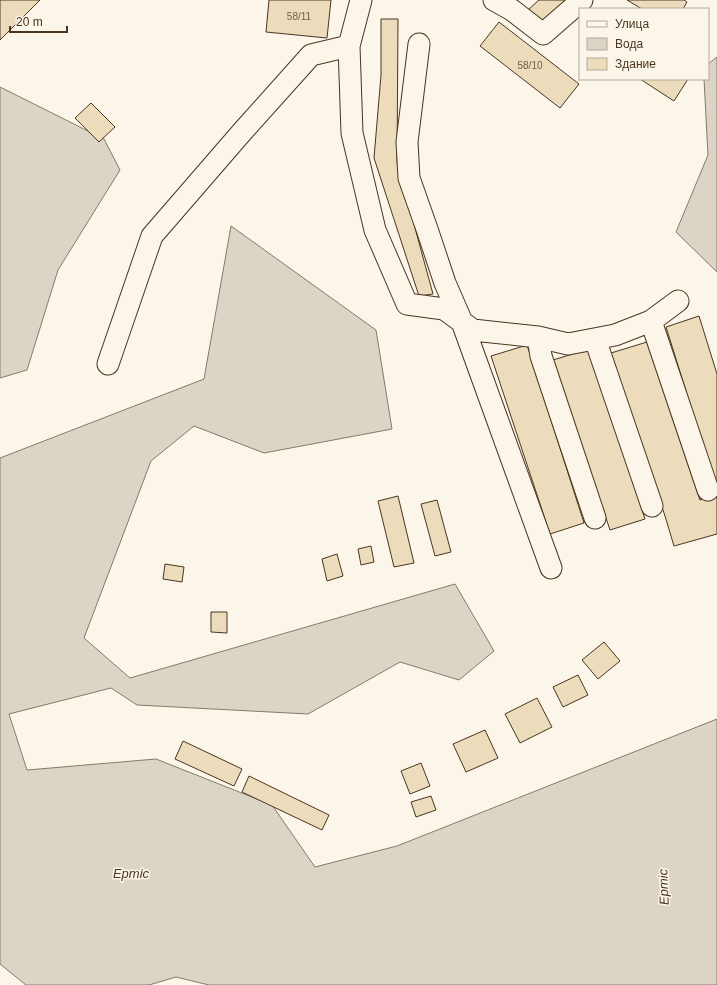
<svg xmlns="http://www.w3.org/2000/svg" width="717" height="985" viewBox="0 0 717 985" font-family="Helvetica,sans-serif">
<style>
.water{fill:#dcd4c6;stroke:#887966}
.building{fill:#ecdcbc;stroke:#4a3520}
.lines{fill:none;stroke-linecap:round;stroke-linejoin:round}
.minor-casing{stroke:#4a3520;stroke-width:23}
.minor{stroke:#fbf6e9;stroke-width:21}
.labels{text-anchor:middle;stroke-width:3;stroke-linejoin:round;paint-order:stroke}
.number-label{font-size:10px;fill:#725f47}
.water-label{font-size:13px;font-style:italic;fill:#4a3520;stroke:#fbf6e9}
</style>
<rect width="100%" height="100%" fill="#fbf6e9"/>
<path class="water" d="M717,57V272L676,232L708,155L704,79H708V64Z
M0,87L104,139L120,170L58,270L27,370L0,378Z
M231,226L376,330L392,429L264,453L194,426L151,461L84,638L130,678L455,584L494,651L459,680L400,662L308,714L137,705L111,688L9,714L27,770L156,759L272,805L315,867L397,846L717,719V985H209L176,977L149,985H26L0,964V458L204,379Z"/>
<path class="building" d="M0,0H40L0,40Z
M269,0H331L327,38L266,32Z
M539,0H569L542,25L528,10Z
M627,0H684L687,2L683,9H642Z
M381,19H398L397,162L433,294L419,296L374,158L381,75Z
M499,22L579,84L560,108L480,46Z
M640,79H688L674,101Z
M91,103L115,127L99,142L75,118Z
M699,316L717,374V490L666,327Z
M647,342L700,500L717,495V534L674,546L665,516L611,353Z
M527,345L584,523L550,534L491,356Z
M589,349L645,519L610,530L553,360Z
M398,496L414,563L394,567L378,501Z
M437,500L451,552L435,556L421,504Z
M371,546L374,562L361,565L358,549Z
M337,554L343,576L327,581L322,559Z
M165,564L184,567L182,582L163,579Z
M211,612H227V633L211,632Z
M604,642L620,661L598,679L582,660Z
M578,675L588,695L563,707L553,687Z
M537,698L552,727L520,743L505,714Z
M485,730L498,758L466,772L453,744Z
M183,741L242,769L234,786L175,759Z
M421,763L430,786L410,794L401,771Z
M249,776L329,815L322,830L242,792Z
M431,796L436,810L416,817L411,802Z"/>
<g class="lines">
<g class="minor-casing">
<path id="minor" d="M361,0L349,46L352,133L375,230L407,304L444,309L473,330L538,337L568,344L615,335L651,321L678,301
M494,0L512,10L543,34L582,0
M419,44L407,142L409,178L427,229L445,283L462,322L551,568
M651,321L708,490
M538,337L541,356L595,518
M595,339L652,506
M108,364L152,236L242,132L311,55L349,46"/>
</g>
<use href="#minor" class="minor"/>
</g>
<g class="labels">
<g class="number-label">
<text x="299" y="20">58/11</text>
<text x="530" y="69">58/10</text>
</g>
<g class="water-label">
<text x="131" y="878">Ертіс</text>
<text transform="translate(663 887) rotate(-92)" y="5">Ертіс</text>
</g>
</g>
<rect x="579" y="8" width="130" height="72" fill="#fbf6e9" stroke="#b4a999"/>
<rect x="587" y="21" width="20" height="6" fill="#fbf6e9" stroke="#b4a999"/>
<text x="615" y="28" font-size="12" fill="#4a3520">Улица</text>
<rect x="587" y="38" width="20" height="12" fill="#dcd4c6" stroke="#b4a999"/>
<text x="615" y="48" font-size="12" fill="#4a3520">Вода</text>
<rect x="587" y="58" width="20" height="12" fill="#ecdcbc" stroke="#b4a999"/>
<text x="615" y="68" font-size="12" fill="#4a3520">Здание</text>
<path d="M10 26v6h57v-6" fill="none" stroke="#4a3520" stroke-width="2"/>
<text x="16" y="26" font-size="12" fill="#4a3520" stroke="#fbf6e9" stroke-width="3" paint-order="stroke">20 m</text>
</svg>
